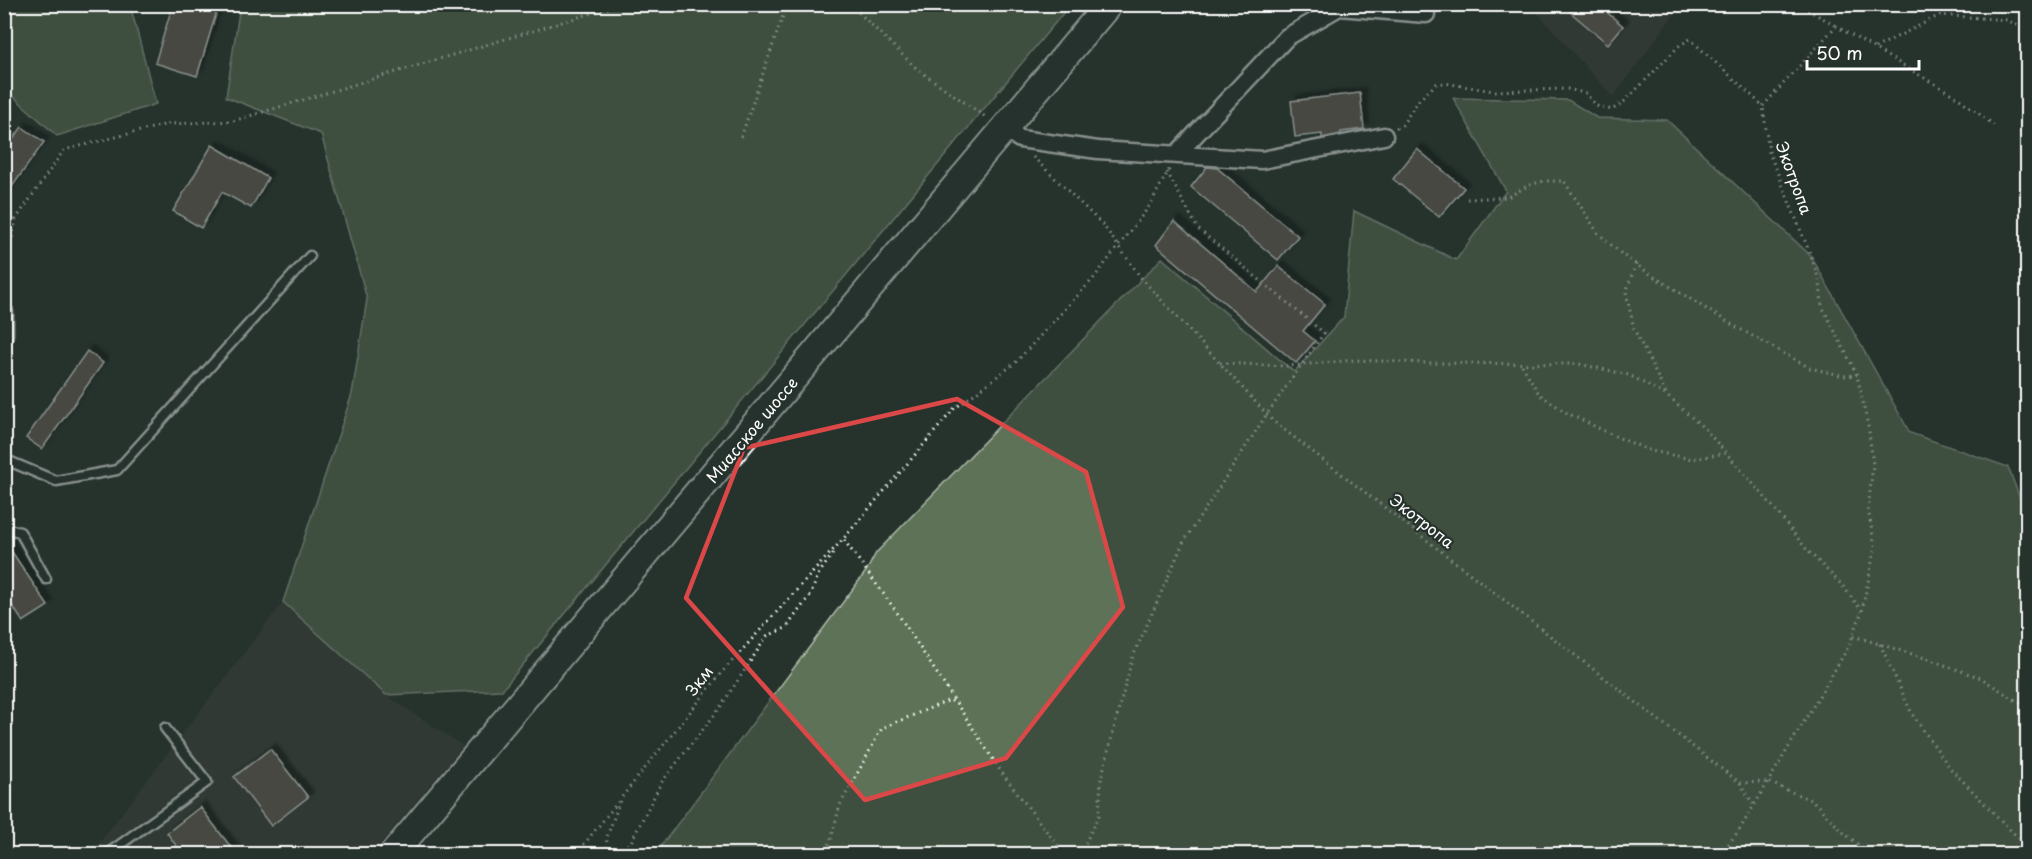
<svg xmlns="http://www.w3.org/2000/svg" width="2032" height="859" viewBox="0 0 2032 859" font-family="'Playpen Sans',sans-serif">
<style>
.built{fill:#3c413a}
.green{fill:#5d7256;stroke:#aeb8aa;stroke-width:1.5}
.building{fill:#6e635a;stroke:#fff;stroke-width:1.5;filter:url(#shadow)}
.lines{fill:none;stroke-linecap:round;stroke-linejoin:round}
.lane-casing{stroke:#fff;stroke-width:13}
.street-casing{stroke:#fff;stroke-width:21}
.primary-casing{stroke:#fff;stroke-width:30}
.path{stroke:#fff;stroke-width:3;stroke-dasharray:1.5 4.5;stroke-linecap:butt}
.lane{stroke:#26332d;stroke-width:8}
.street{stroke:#26332d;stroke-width:16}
.primary{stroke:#26332d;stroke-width:26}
.marked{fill:none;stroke:#dc4848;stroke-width:4.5;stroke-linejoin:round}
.labels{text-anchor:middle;stroke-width:4.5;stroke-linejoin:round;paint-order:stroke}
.street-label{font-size:16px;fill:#fff;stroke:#26332d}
</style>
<defs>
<filter id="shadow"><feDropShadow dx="5.5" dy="-5.5" stdDeviation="1.5" flood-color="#0009"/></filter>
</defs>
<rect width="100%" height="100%" fill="#26332d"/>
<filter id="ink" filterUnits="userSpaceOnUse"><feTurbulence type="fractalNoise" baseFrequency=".0167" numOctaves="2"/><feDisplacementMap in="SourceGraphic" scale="12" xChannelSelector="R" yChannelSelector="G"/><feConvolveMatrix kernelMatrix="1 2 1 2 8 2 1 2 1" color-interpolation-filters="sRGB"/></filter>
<g filter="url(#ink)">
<path class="built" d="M1530,5H1681L1613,97Z
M283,602L386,695L463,746L372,854H91Z"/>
<path class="green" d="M5,4L121,5L132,12L156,104L57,136L5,89Z
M240,5V4L1070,5L502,690L386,695L283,602L352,394L367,299L321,134L226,97Z
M1453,98L1568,100L1597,118L1667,120L1811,256L1910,433L2008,467L2027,516V854H655L867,570L876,553L1162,258L1294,372L1344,317L1354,211L1456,260L1506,191Z"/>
<path class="building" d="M173,4H219L197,76L155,63Z
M1576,4H1597L1623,26L1608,44L1570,12Z
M1360,93L1364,129L1341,132V134L1322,138V134L1295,137L1291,101Z
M22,127L44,142L4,198V152Z
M212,145L268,178L251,208L222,192L201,228L173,211Z
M1417,149L1464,188L1439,217L1393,179Z
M1207,167L1217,168L1298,236L1278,260L1191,187Z
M1174,221L1257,292L1278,266L1325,304L1303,331L1315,341L1296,363L1156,245Z
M87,351L103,363L42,449L26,438Z
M4,540L48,606L23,622L4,593Z
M270,749L308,797L271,826L234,777Z
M200,807L237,855H183L167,833Z"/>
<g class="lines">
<g class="lane-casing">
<path id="lane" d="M4,459L56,481L117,470L310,256
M4,528L20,532L46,579
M107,854L207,782L165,728"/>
</g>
<g class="street-casing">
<path id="street" d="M1004,129L1020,139L1098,150L1262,160L1384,136
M1178,153L1287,37L1339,7L1426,14
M4,312V335"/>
</g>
<g class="primary-casing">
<path id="primary" d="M393,854L1109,4"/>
</g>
<path class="path" d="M850,4L917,69L987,118
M1797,4L1835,25
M1875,48L1940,15L2007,20L2028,31
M1763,106L1836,26L1957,97L1994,125
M1396,128L1402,125L1419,100L1436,84L1445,83L1493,91L1567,89L1585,93L1597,106L1612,110L1625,101L1679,46L1690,39L1763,106
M741,137L787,4
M1033,157L1103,225L1142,279L1273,421L1740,783L1753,804
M1467,199L1508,197L1529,185L1544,181H1564L1598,233L1624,256L1656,278L1731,324L1810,368L1844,376L1857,375
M1636,264L1626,292L1634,329L1667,396
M4,279L16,219L64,150L168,124L233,121L622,4
M1220,363L1287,366L1355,360L1428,363L1579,364L1629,375L1667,396L1705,429L1770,503L1807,550L1842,585L1862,611
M1522,365L1539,394L1567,413L1617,437L1651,451L1692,459L1726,453
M844,540L896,611L1002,773L1064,854
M1853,636L1925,658L1981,678L2028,708
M1880,644L1912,714L1950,768L2028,848
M1740,783L1768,782L1813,801L1844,833L1870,854
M576,854L618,802
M606,854L607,837L621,798L723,671L844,538L954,409L1015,363L1093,279L1148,208L1170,168
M619,854L632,840L661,783L719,709L767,636L786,628L811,594L818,575L834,552
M821,854L830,843L840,805L882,728L950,700L957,704
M1080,854L1099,815L1101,779L1132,659L1183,543L1267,414L1324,333L1198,229L1167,172
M1721,854L1740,829L1849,646L1862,611L1875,547L1868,509L1873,465L1869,431L1857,375L1822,306L1820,283L1811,256L1769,152L1763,106"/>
<use href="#lane" class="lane"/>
<use href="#street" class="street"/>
<use href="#primary" class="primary"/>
</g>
</g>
<path d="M0 0H2032V859H0ZM957,399L1086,472L1123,607L1006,758L865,800L686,598L744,448Z" fill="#26332d" fill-opacity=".55" fill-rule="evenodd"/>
<path class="marked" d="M957,399L1086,472L1123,607L1006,758L865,800L686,598L744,448Z"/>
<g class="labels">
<g class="street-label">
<text transform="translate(1794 178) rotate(70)" y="6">Экотропа</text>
<text transform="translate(752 430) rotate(-50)" y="6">Миасское шоссе</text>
<text transform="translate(1422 521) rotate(38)" y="6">Экотропа</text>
<text transform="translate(699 681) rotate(-51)" y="6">3км</text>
</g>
</g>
<rect width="2032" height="859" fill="none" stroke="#26332d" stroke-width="24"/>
<rect x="12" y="12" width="2008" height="835" fill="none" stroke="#fff" stroke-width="2" filter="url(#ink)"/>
<path d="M1807 60v9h112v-9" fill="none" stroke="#ffffff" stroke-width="3"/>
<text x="1816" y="60" font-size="18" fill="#ffffff" stroke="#26332d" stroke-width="4.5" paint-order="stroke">50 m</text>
</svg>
